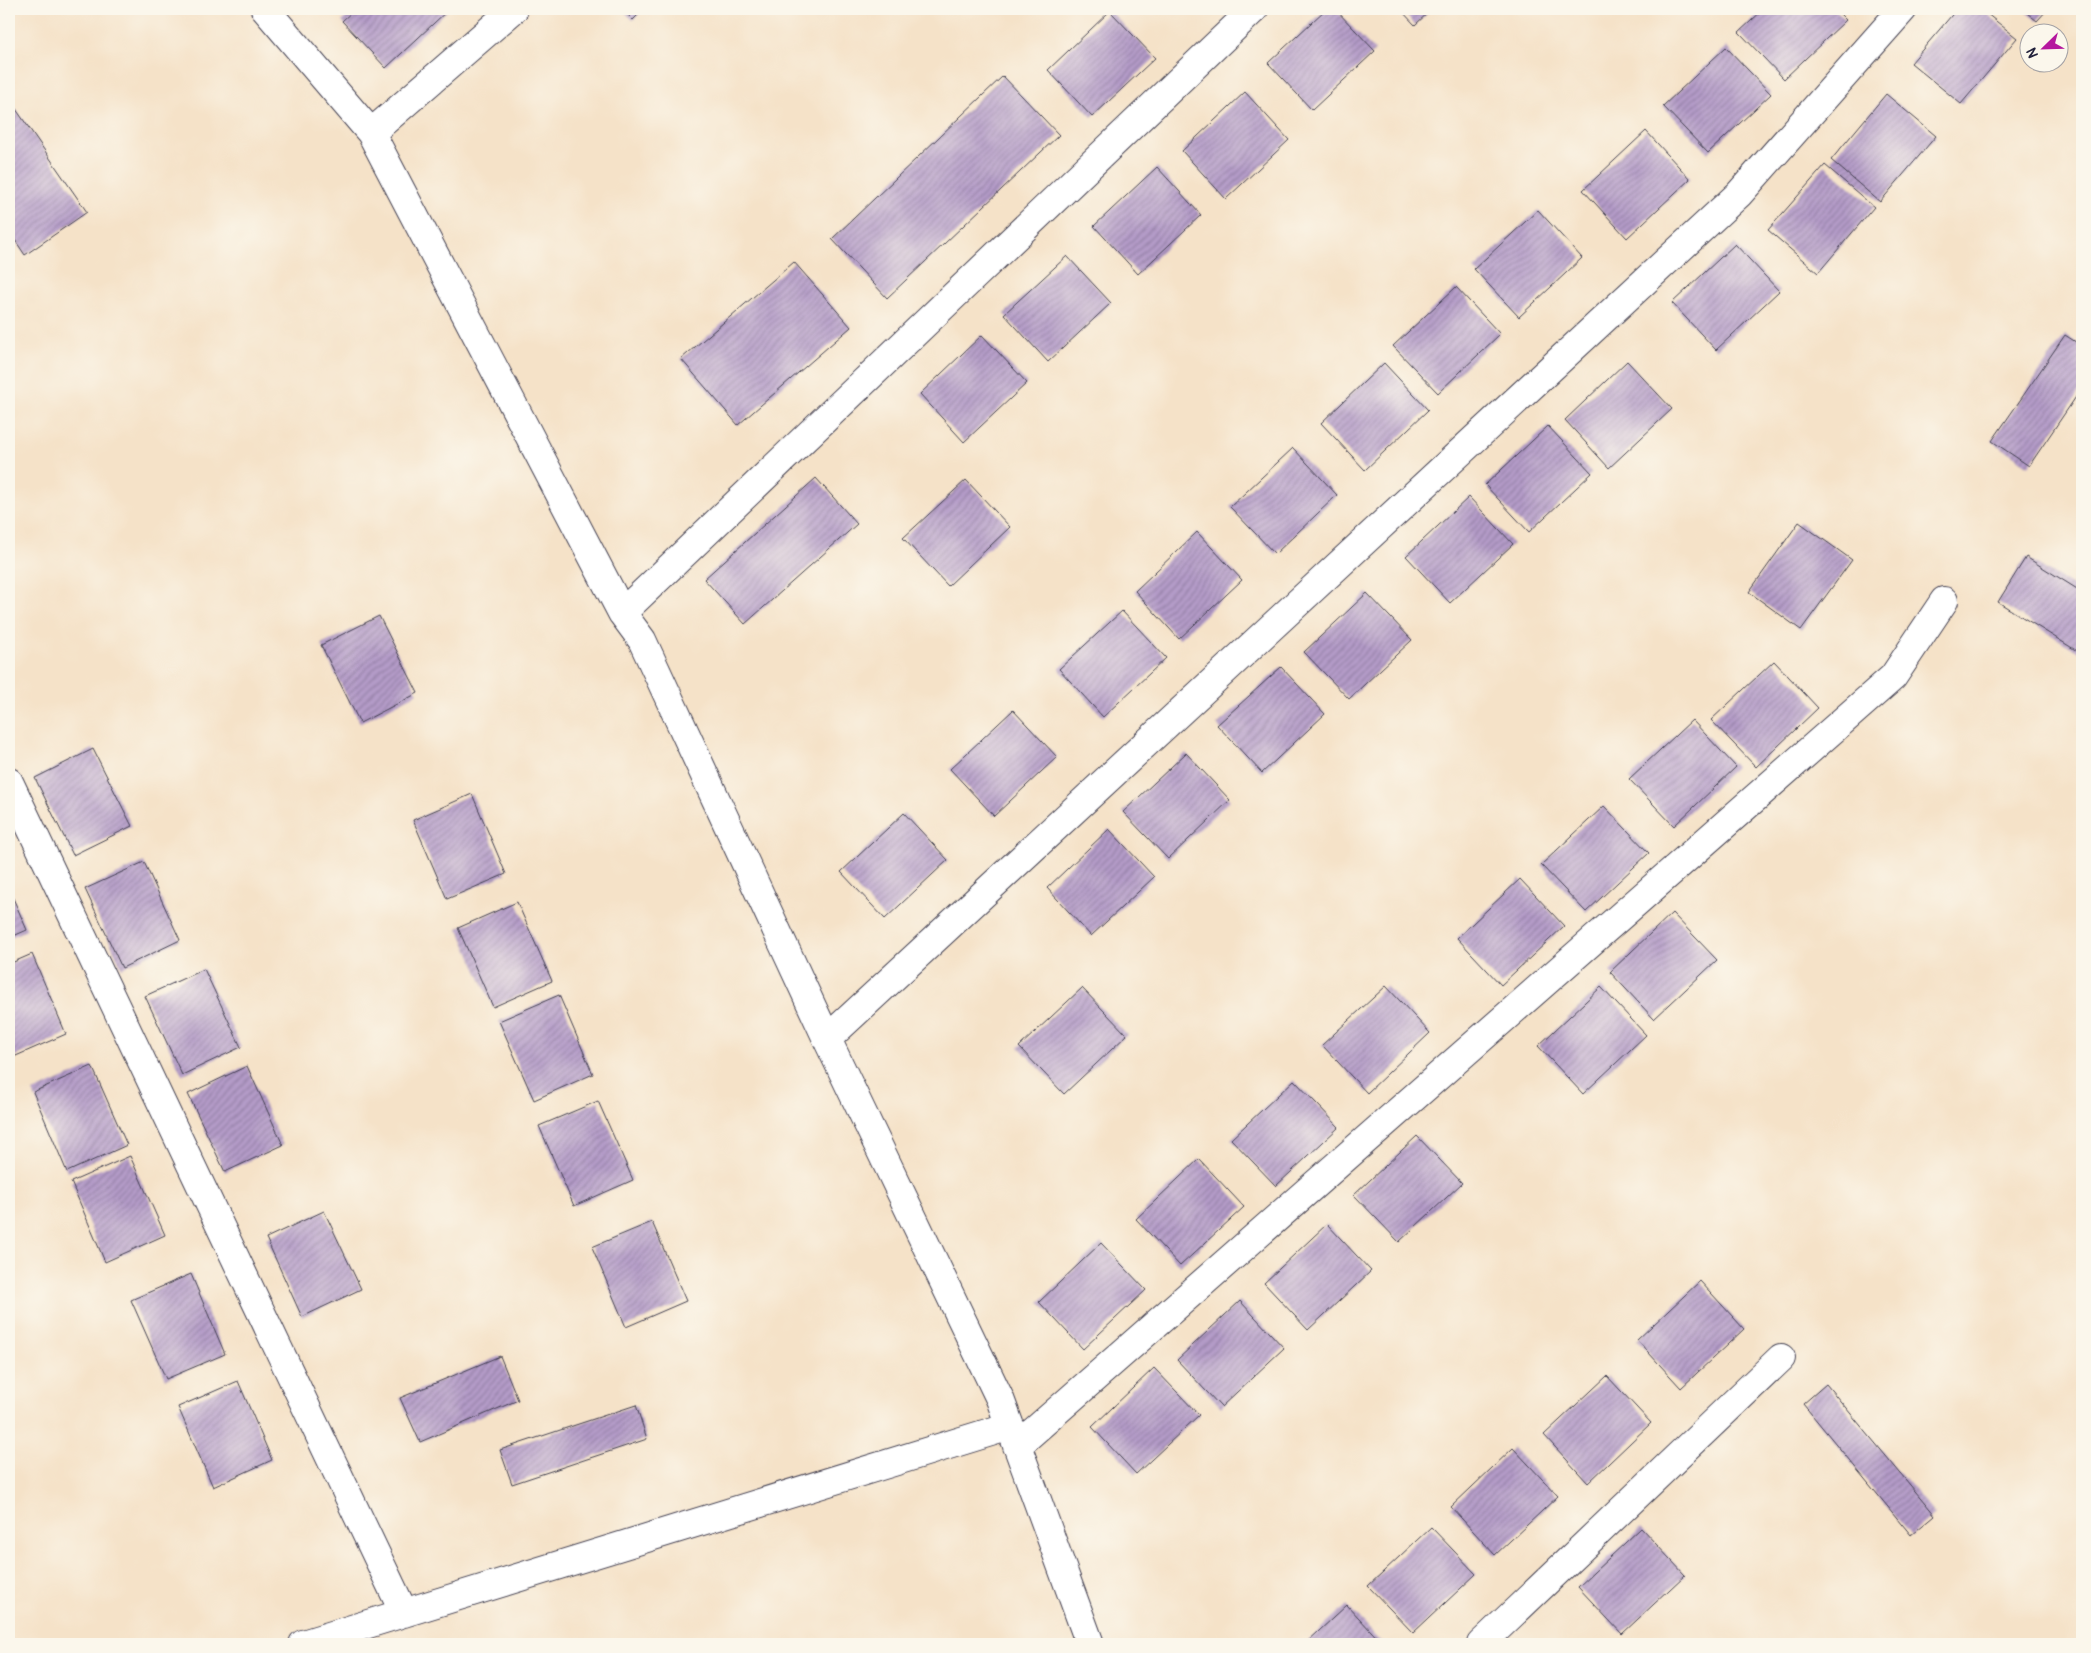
<svg xmlns="http://www.w3.org/2000/svg" width="2091" height="1653" viewBox="0 0 2091 1653" font-family="Pangolin,sans-serif">
<style>
.building{fill:url(#building-hatch)}
.lines{fill:none;stroke-linecap:round;stroke-linejoin:round}
.minor-casing{stroke:#423f50;stroke-width:30}
.minor{stroke:#fff;stroke-width:28}
</style>
<defs>
<pattern id="building-hatch" width="6" height="6" patternUnits="userSpaceOnUse" patternTransform="scale(1.25)"><rect width="6" height="6" fill="#b49bc8"/><path d="M-1 1l2-2M0 6l6-6M5 7l2-2" fill="none" stroke="#927ea4"/></pattern>
</defs>
<rect width="100%" height="100%" fill="#fbf7ec"/>
<filter id="ink" filterUnits="userSpaceOnUse"><feTurbulence type="fractalNoise" baseFrequency=".02" numOctaves="2"/><feDisplacementMap in="SourceGraphic" scale="10" xChannelSelector="R" yChannelSelector="G"/><feConvolveMatrix kernelMatrix="1 2 1 2 8 2 1 2 1" color-interpolation-filters="sRGB"/></filter>
<filter id="wash" filterUnits="userSpaceOnUse"><feTurbulence type="fractalNoise" baseFrequency=".0096" numOctaves="4" result="noise"/><feDisplacementMap in="SourceGraphic" scale="20" xChannelSelector="R" yChannelSelector="G"/><feGaussianBlur stdDeviation="1.12" result="paint"/><feColorMatrix in="noise" values="0 0 0 0 0 0 0 0 0 0 0 0 0 0 0 0 0 1.4 0 .05"/><feComposite in="paint" operator="in"/></filter>
<g filter="url(#wash)">
<rect width="100%" height="100%" fill="#f5e2c8"/>
<g id="blocks">
<path class="building" d="M355,9H449L386,68L342,21Z
M622,9H644L633,20Z
M1326,9H1335L1375,51L1312,110L1268,63Z
M1400,9H1432L1415,25Z
M1764,9H1835L1846,20L1784,79L1739,32Z
M1957,9H1981L2017,38L1961,104L1911,63Z
M2022,9H2048L2037,21Z
M1110,11L1155,58L1092,117L1048,70Z
M1726,47L1771,94L1708,153L1663,106Z
M1003,76L1059,135L887,298L832,239Z
M1245,92L1289,140L1226,199L1182,151Z
M1886,94L1936,136L1880,202L1831,160Z
M9,99L87,212L25,255L9,231Z
M1646,131L1690,179L1627,238L1583,190Z
M1825,165L1874,207L1818,273L1768,230Z
M1157,167L1201,215L1138,274L1094,226Z
M1538,210L1582,258L1519,317L1474,269Z
M1735,244L1779,291L1716,350L1672,303Z
M1067,256L1111,303L1048,362L1004,314Z
M794,262L851,327L738,425L681,359Z
M1456,287L1500,334L1438,393L1393,346Z
M982,335L1027,383L964,442L920,394Z
M2065,335L2082,346V388L2029,466L1992,441Z
M1627,361L1672,409L1609,468L1565,420Z
M1384,363L1428,410L1365,470L1321,423Z
M1548,426L1592,473L1529,532L1485,485Z
M1293,448L1337,495L1275,554L1230,507Z
M816,478L857,524L745,624L704,579Z
M966,480L1010,527L948,586L903,538Z
M1469,497L1513,544L1450,603L1406,556Z
M1799,522L1852,560L1801,630L1749,592Z
M1197,532L1242,580L1179,639L1135,591Z
M2026,557L2082,592V654L1998,602Z
M1367,593L1412,640L1349,699L1304,652Z
M1122,611L1166,658L1103,717L1059,669Z
M379,616L418,693L360,723L321,645Z
M1774,661L1818,708L1756,767L1711,720Z
M1281,667L1325,714L1262,773L1217,725Z
M1013,710L1057,757L994,816L950,769Z
M1692,720L1736,767L1674,826L1629,779Z
M93,749L132,826L73,855L35,778Z
M1186,753L1230,800L1168,859L1123,812Z
M472,794L506,874L447,899L413,820Z
M1604,806L1649,853L1586,912L1541,865Z
M904,813L948,860L885,919L841,872Z
M1109,829L1154,877L1091,936L1047,888Z
M144,862L180,940L122,968L85,889Z
M1520,879L1564,926L1501,985L1457,938Z
M9,889L27,930L9,938Z
M517,902L552,981L493,1007L458,928Z
M1672,913L1717,960L1654,1019L1610,972Z
M32,954L66,1034L9,1059V964Z
M204,969L241,1047L182,1075L145,996Z
M1386,986L1430,1033L1367,1093L1322,1045Z
M1601,987L1646,1035L1583,1094L1538,1046Z
M1082,988L1127,1035L1064,1094L1019,1047Z
M559,995L593,1074L534,1100L499,1021Z
M92,1066L127,1145L67,1172L33,1092Z
M247,1066L283,1145L225,1172L188,1094Z
M1294,1080L1339,1127L1276,1186L1231,1139Z
M598,1101L633,1180L574,1206L539,1126Z
M1417,1136L1462,1183L1399,1242L1354,1195Z
M130,1156L165,1235L105,1262L71,1182Z
M1199,1159L1244,1207L1180,1266L1136,1219Z
M324,1211L361,1289L302,1317L266,1238Z
M652,1222L686,1301L626,1327L592,1247Z
M1327,1224L1371,1271L1308,1330L1264,1283Z
M1101,1243L1146,1290L1083,1349L1039,1302Z
M191,1274L225,1354L166,1379L131,1300Z
M1700,1281L1744,1329L1681,1388L1637,1340Z
M1240,1301L1284,1348L1221,1407L1177,1360Z
M500,1356L518,1400L420,1442L400,1398Z
M1154,1368L1199,1415L1136,1474L1092,1427Z
M1607,1376L1651,1423L1588,1483L1544,1435Z
M238,1381L272,1460L213,1487L178,1407Z
M1826,1384L1935,1515L1911,1535L1803,1404Z
M636,1405L647,1439L512,1484L500,1450Z
M1513,1448L1558,1496L1495,1555L1451,1507Z
M1431,1527L1476,1574L1413,1633L1368,1586Z
M1641,1528L1685,1575L1622,1634L1578,1587Z
M1347,1605L1383,1644H1305Z"/>
</g>
</g>
<g filter="url(#ink)">
<use href="#blocks" fill-opacity="0" stroke="#423f50" stroke-width="1"/>
<g class="lines">
<g class="minor-casing">
<path id="minor" d="M265,9L371,133L622,613L642,640L827,1039L1000,1399L1090,1644
M371,133L514,9
M622,613L1254,9
M9,782L404,1613
M827,1039L1739,194L1903,9
M1017,1446L1893,677L1944,601
M303,1644L1010,1426
M1481,1644L1781,1358"/>
</g>
<use href="#minor" class="minor"/>
</g>
</g>
<rect width="2091" height="1653" fill="none" stroke="#fbf7ec" stroke-width="30"/>
<g transform="translate(2044 48) rotate(247)"><circle r="24" fill="#fbf7ec" stroke="#a4a2a5"/>
<path d="M0-4L9 19L0 12L-9 19Z" fill="#b5179e"/>
<text y="-8" font-size="14" font-weight="bold" text-anchor="middle" fill="#22223b">N</text>
</g>
</svg>
